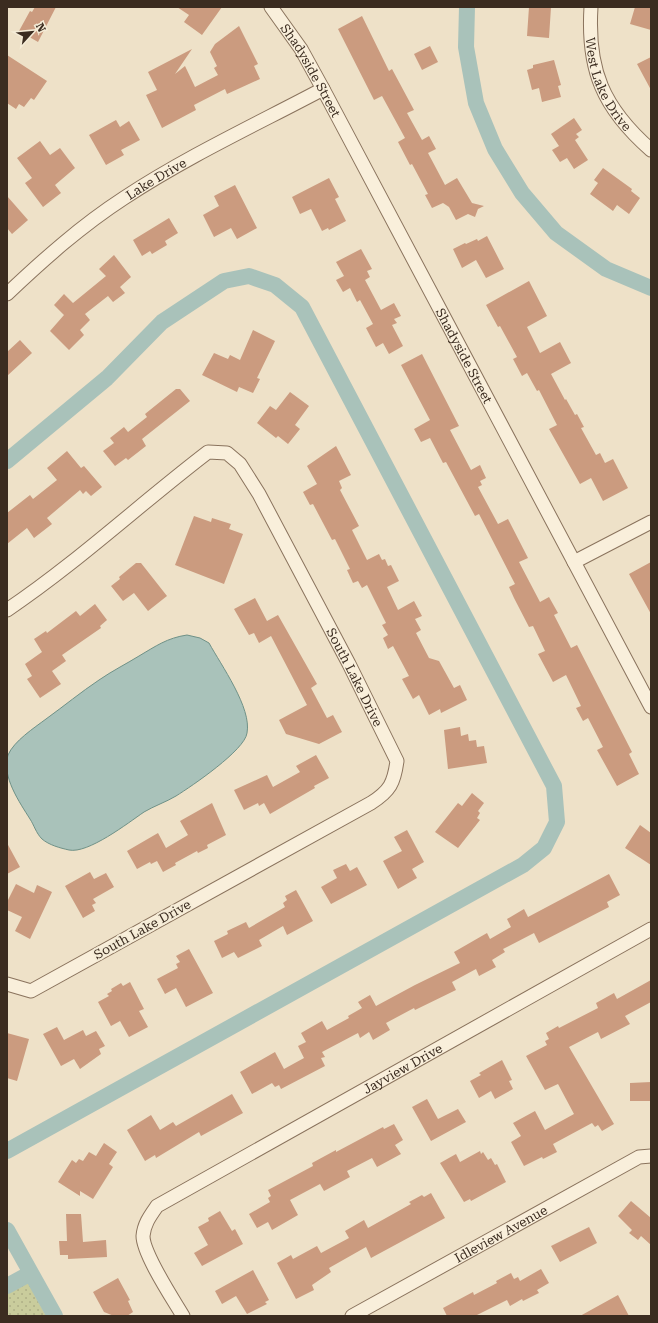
<svg xmlns="http://www.w3.org/2000/svg" width="658" height="1323" viewBox="0 0 658 1323" font-family="'Roboto Serif',serif">
<style>
.grass{fill:url(#grass-dots)}
.water{fill:#a9c2ba;stroke:#6f9187}
.lines{fill:none;stroke-linecap:round;stroke-linejoin:round}
.canal{stroke:#a9c2ba;stroke-width:16}
.building{fill:#cb9b7f}
.minor-casing{stroke:#8a735d;stroke-width:15}
.minor{stroke:#f9efdb;stroke-width:13}
.labels{text-anchor:middle;stroke-width:4;stroke-linejoin:round;paint-order:stroke}
.street-label{font-size:13px;fill:#3b2c20;stroke:#f5ecd7}
</style>
<defs>
<pattern id="grass-dots" width="8" height="8" patternUnits="userSpaceOnUse"><rect width="8" height="8" fill="#c9cc9c"/><path d="M2 2h.1M6 6h.1" fill="none" stroke="#aeaf86" stroke-width="1.8" stroke-linecap="round"/></pattern>
</defs>
<rect width="100%" height="100%" fill="#eee1c8"/>
<path class="grass" d="M24,1275L46,1316H7V1284Z"/>
<path class="water" d="M187,635L200,638L209,643C221,665 252,708 247,733C245,750 192,786 176,796C166,802 154,806 144,812C128,823 88,854 69,850C60,848 49,845 42,839C36,833 34,825 30,819C20,803 1,776 8,755C14,741 34,728 46,719C64,706 81,692 99,680C112,671 126,664 139,656C156,646 167,638 187,635Z"/>
<g class="lines">
<path class="canal" d="M467,7L466,47L476,103L495,149L522,193L556,233L606,269L651,288
M7,461L107,378L162,322L224,281L249,276L275,285L302,307L554,786L557,822L544,848L523,865L7,1151
M7,1230L55,1316
M7,1286L31,1273"/>
</g>
<path class="building" d="M35,7H56L38,42L19,31L30,11L32,12Z
M177,7H222L202,35L184,22L189,15Z
M529,7H551L549,38L527,36Z
M635,7H651V30L630,24Z
M362,16L389,71L392,69L414,110L407,113L422,140L429,136L436,149L428,153L445,185L457,178L472,203L484,206L478,209L475,217L468,214L456,220L449,207L443,203L432,208L425,195L428,194L412,164L410,165L398,142L405,138L382,96L374,100L338,29Z
M239,26L258,64L254,66L260,79L227,94L225,89L194,105L196,110L162,128L146,95L157,90L148,72L192,49L175,74L185,66L195,87L218,75L214,68L217,66L210,52L215,44Z
M430,46L438,62L422,70L414,54Z
M7,55L47,81L34,100L31,98L24,107L19,104L16,109L7,103Z
M651,57V90L637,64Z
M554,60L561,85L558,86L561,97L542,102L539,88L532,90L527,70L533,68V65Z
M574,118L582,130L576,134L579,137L575,140L588,160L574,169L567,158L560,162L552,150L559,146L551,134Z
M116,120L120,127L129,121L140,140L121,150L124,155L106,165L89,135Z
M40,141L50,155L60,148L75,168L55,185L61,193L43,207L25,183L32,178L17,158Z
M603,168L632,189L631,191L640,198L629,214L617,205L613,211L590,194L598,183L594,180Z
M329,178L339,197L335,199L346,221L329,230L328,228L322,231L311,209L300,214L292,197Z
M235,185L257,228L237,239L231,228L214,237L203,215L219,206L214,196Z
M7,196L28,220L12,234L7,228Z
M169,218L178,233L165,241L167,245L152,254L150,251L142,256L133,240Z
M487,236L504,269L486,278L476,260L462,268L453,249L465,243L466,244L477,239L478,241Z
M361,249L372,269L367,271L370,277L365,280L381,310L394,303L401,316L394,319L397,323L392,325L403,346L389,354L383,343L376,347L366,328L373,324L360,300L357,302L350,288L343,292L336,280L344,276L336,262Z
M114,255L131,277L120,287L125,293L113,302L108,296L85,314L90,320L80,330L84,335L69,350L50,331L64,315L54,305L64,294L73,303L106,276L99,269Z
M529,281L547,316L527,327L540,353L560,342L571,363L551,374L565,400L566,399L575,415L577,414L584,427L581,428L596,455L600,453L605,463L613,459L628,488L603,501L591,478L580,484L549,429L557,425L539,390L537,391L527,373L522,376L513,359L517,357L500,326L498,327L486,305Z
M253,330L275,341L257,378L260,379L253,393L239,387L237,392L202,375L214,353L228,359L230,355L240,360Z
M20,340L32,353L7,376V352Z
M422,354L459,426L450,430L471,470L480,465L486,478L480,481L482,485L478,487L498,524L508,519L528,558L519,562L540,602L549,597L558,613L554,615L571,648L577,645L632,752L629,754L639,774L617,786L597,750L603,747L588,718L583,721L576,708L581,706L566,675L553,682L538,654L545,651L533,626L529,627L514,598L509,587L515,584L479,514L475,516L446,462L443,463L430,438L421,442L414,429L430,420L401,365Z
M176,389H180L190,401L142,439L146,446L128,460L126,458L115,466L103,451L114,443L110,438L124,427L128,432L147,417L145,414Z
M290,392L309,406L295,425L300,429L288,444L278,436L276,438L257,423L270,406L276,410Z
M336,446L351,475L339,481L342,488L340,490L359,526L352,530L367,560L379,554L382,560L385,559L388,566L391,565L399,581L387,587L398,610L414,601L422,616L415,619L421,630L416,633L429,658L439,661L454,688L460,685L467,700L441,713L440,709L429,715L419,695L413,699L402,679L409,676L393,646L388,649L383,638L388,635L382,625L386,623L367,585L362,588L358,581L353,583L347,570L350,569L335,539L332,540L313,504L310,505L303,492L317,484L307,466Z
M67,451L81,468L84,466L102,487L91,496L86,491L83,494L80,490L47,518L52,524L34,538L27,528L7,544V513L30,495L33,499L57,480L47,468Z
M194,516L211,522L212,518L231,524L229,529L243,534L224,584L175,565Z
M651,562V614L629,574Z
M136,563H141L167,596L148,611L134,593L123,601L111,586L120,579L119,577Z
M255,598L267,621L278,615L317,684L311,688L327,718L333,715L342,732L319,744L286,734L279,720L307,705L271,636L259,643L254,633L249,635L234,609Z
M95,604L107,620L100,626L101,628L62,655L66,661L52,671L61,684L40,698L27,679L32,676L25,664L42,652L34,639L46,631L47,633L76,611L80,616Z
M460,727L461,736L468,734L469,741L476,740L477,747L484,746L487,763L448,769L444,730Z
M316,755L329,778L314,786L315,788L270,814L264,803L259,806L258,803L244,810L234,790L267,775L273,787L300,772L296,766Z
M472,793L484,803L478,811L480,813L477,818L480,820L458,848L435,832L458,803L462,806Z
M212,803L226,835L207,845L208,848L198,853L197,851L175,863L176,865L163,872L157,861L151,864L150,862L137,869L127,851L158,833L166,848L188,835L180,821Z
M640,825L651,833V865L625,848Z
M407,830L424,862L412,869L417,878L398,889L383,861L402,851L394,837Z
M7,843L20,867L7,874Z
M346,864L350,871L357,867L367,885L331,904L321,887L337,878L333,870Z
M90,872L94,879L106,873L114,887L93,899L96,903L92,905L95,911L83,918L65,886Z
M609,874L620,895L607,902L609,907L539,943L534,933L503,949L505,952L492,960L496,967L479,976L476,969L452,982L456,990L415,1010L414,1008L386,1023L390,1030L373,1040L369,1032L360,1038L358,1033L322,1052L325,1057L321,1058L325,1066L281,1089L279,1085L275,1087L272,1083L252,1094L240,1072L275,1052L284,1069L304,1058L298,1046L306,1042L301,1033L322,1021L327,1030L349,1018L348,1016L362,1008L358,1002L370,995L376,1006L415,985L460,963L454,952L487,933L490,939L511,927L507,919L524,909L528,917Z
M16,884L34,893L37,885L52,892L30,939L15,931L22,917L7,910V902Z
M296,890L313,921L287,935L283,926L259,940L262,946L238,958L234,952L222,958L214,941L228,934L227,931L246,922L249,928L285,907L283,903L287,900L285,896Z
M189,949L213,993L186,1007L176,988L165,994L157,979L178,968L176,964L180,962L176,956Z
M651,980V1002L625,1016L630,1024L601,1039L598,1032L569,1047L614,1124L602,1131L598,1125L595,1127L592,1123L553,1144L557,1152L543,1159L542,1157L524,1166L511,1142L521,1136L513,1123L535,1111L545,1130L574,1114L558,1084L545,1090L526,1056L547,1045L545,1041L549,1039L546,1033L558,1026L559,1028L598,1008L596,1003L614,993L617,999Z
M130,982L144,1009L139,1011L148,1027L129,1037L120,1021L111,1026L98,1002L109,996L107,994L112,991L111,989L121,983L123,986Z
M57,1027L64,1040L83,1030L86,1036L96,1031L105,1046L99,1049L101,1054L80,1069L74,1059L61,1066L43,1034Z
M7,1033L29,1039L17,1081L7,1078Z
M502,1060L512,1080L509,1081L513,1089L495,1099L491,1091L479,1098L470,1081L481,1075L479,1073Z
M651,1082V1101H630V1083Z
M232,1094L243,1113L201,1136L199,1132L156,1158L155,1155L145,1161L127,1130L151,1115L160,1130L173,1122L176,1126Z
M427,1099L438,1119L458,1109L466,1122L431,1141L412,1107Z
M394,1124L403,1140L395,1145L401,1154L377,1167L372,1158L347,1171L350,1177L324,1191L320,1184L290,1200L298,1215L272,1230L268,1222L257,1228L249,1214L270,1202L268,1198L271,1196L268,1190L313,1166L312,1163L336,1150V1152L383,1127L384,1129Z
M104,1143L117,1152L109,1164L113,1167L93,1199L80,1191V1196L58,1182L72,1160L76,1163L79,1159L83,1161L89,1152L96,1156Z
M480,1151L481,1154L483,1152L488,1160L491,1158L495,1165L497,1164L506,1182L471,1201L470,1199L464,1202L440,1163L456,1154L460,1162Z
M431,1193L445,1218L371,1258L366,1247L329,1268L331,1272L312,1285L314,1290L296,1299L277,1263L291,1255L293,1259L317,1246L321,1253L349,1238L345,1231L364,1220L368,1228L411,1204L409,1202L422,1195L424,1197Z
M631,1201L651,1218V1245L641,1236L638,1240L629,1233L632,1230L618,1216Z
M220,1211L232,1231L235,1229L243,1244L202,1266L194,1253L208,1245L198,1227L209,1221L208,1218Z
M66,1214H81L83,1242L106,1240L107,1257L68,1259V1255H60L59,1241H67Z
M589,1227L597,1243L560,1262L551,1246Z
M541,1269L549,1283L537,1290L539,1293L523,1301L522,1299L510,1306L507,1300L475,1316H447L443,1308L473,1292L474,1295L497,1283L496,1281L511,1273L514,1279L518,1277L520,1281Z
M253,1270L269,1300L265,1302L267,1304L247,1314L236,1296L222,1304L215,1291Z
M118,1278L130,1300L128,1301L133,1312L127,1316H114L104,1312L93,1292Z
M618,1295L629,1316H580Z"/>
<g class="lines">
<g class="minor-casing">
<g id="minor">
<path id="s1" d="M271,7L301,49L323,89L651,707"/>
<path id="s2" d="M591,7C587,70 603,108 651,150"/>
<path id="s3" d="M7,294C44,259 81,226 124,198C186,157 257,124 323,89"/>
<path d="M574,562L651,522"/>
<path id="s4" d="M7,610C78,562 140,504 208,452L227,453L240,464L259,494L349,664L397,761C394,783 390,791 371,803L31,991L7,984"/>
<path id="s5" d="M183,1316C173,1299 143,1254 143,1236C144,1224 150,1216 157,1206L651,929"/>
<path id="s6" d="M352,1316L639,1157L651,1156"/>
</g>
</g>
<use href="#minor" class="minor"/>
</g>
<g class="labels">
<g class="street-label">
<text dy="5" stroke="none"><textPath href="#s1" startOffset="75">Shadyside Street</textPath></text>
<text dy="5" stroke="none"><textPath href="#s2" startOffset="81">West Lake Drive</textPath></text>
<text dy="5" stroke="none"><textPath href="#s3" startOffset="189">Lake Drive</textPath></text>
<text dy="5" stroke="none"><textPath href="#s1" startOffset="399">Shadyside Street</textPath></text>
<text dy="5" stroke="none"><textPath href="#s4" startOffset="534">South Lake Drive</textPath></text>
<text transform="translate(142 929) rotate(-29)" y="5">South Lake Drive</text>
<text dy="5" stroke="none"><textPath href="#s5" startOffset="405">Jayview Drive</textPath></text>
<text dy="5" stroke="none"><textPath href="#s6" startOffset="170">Idleview Avenue</textPath></text>
</g>
</g>
<rect width="658" height="1323" fill="none" stroke="#3b2c20" stroke-width="16"/>
<g transform="translate(32 32) rotate(63)" stroke="#f5ecd7" stroke-width="3" paint-order="stroke">
<path d="M0-3L7 15L0 10L-7 15Z" fill="#3b2c20"/>
<text y="-6" font-size="11" font-weight="bold" text-anchor="middle" fill="#3b2c20">N</text>
</g>
</svg>
